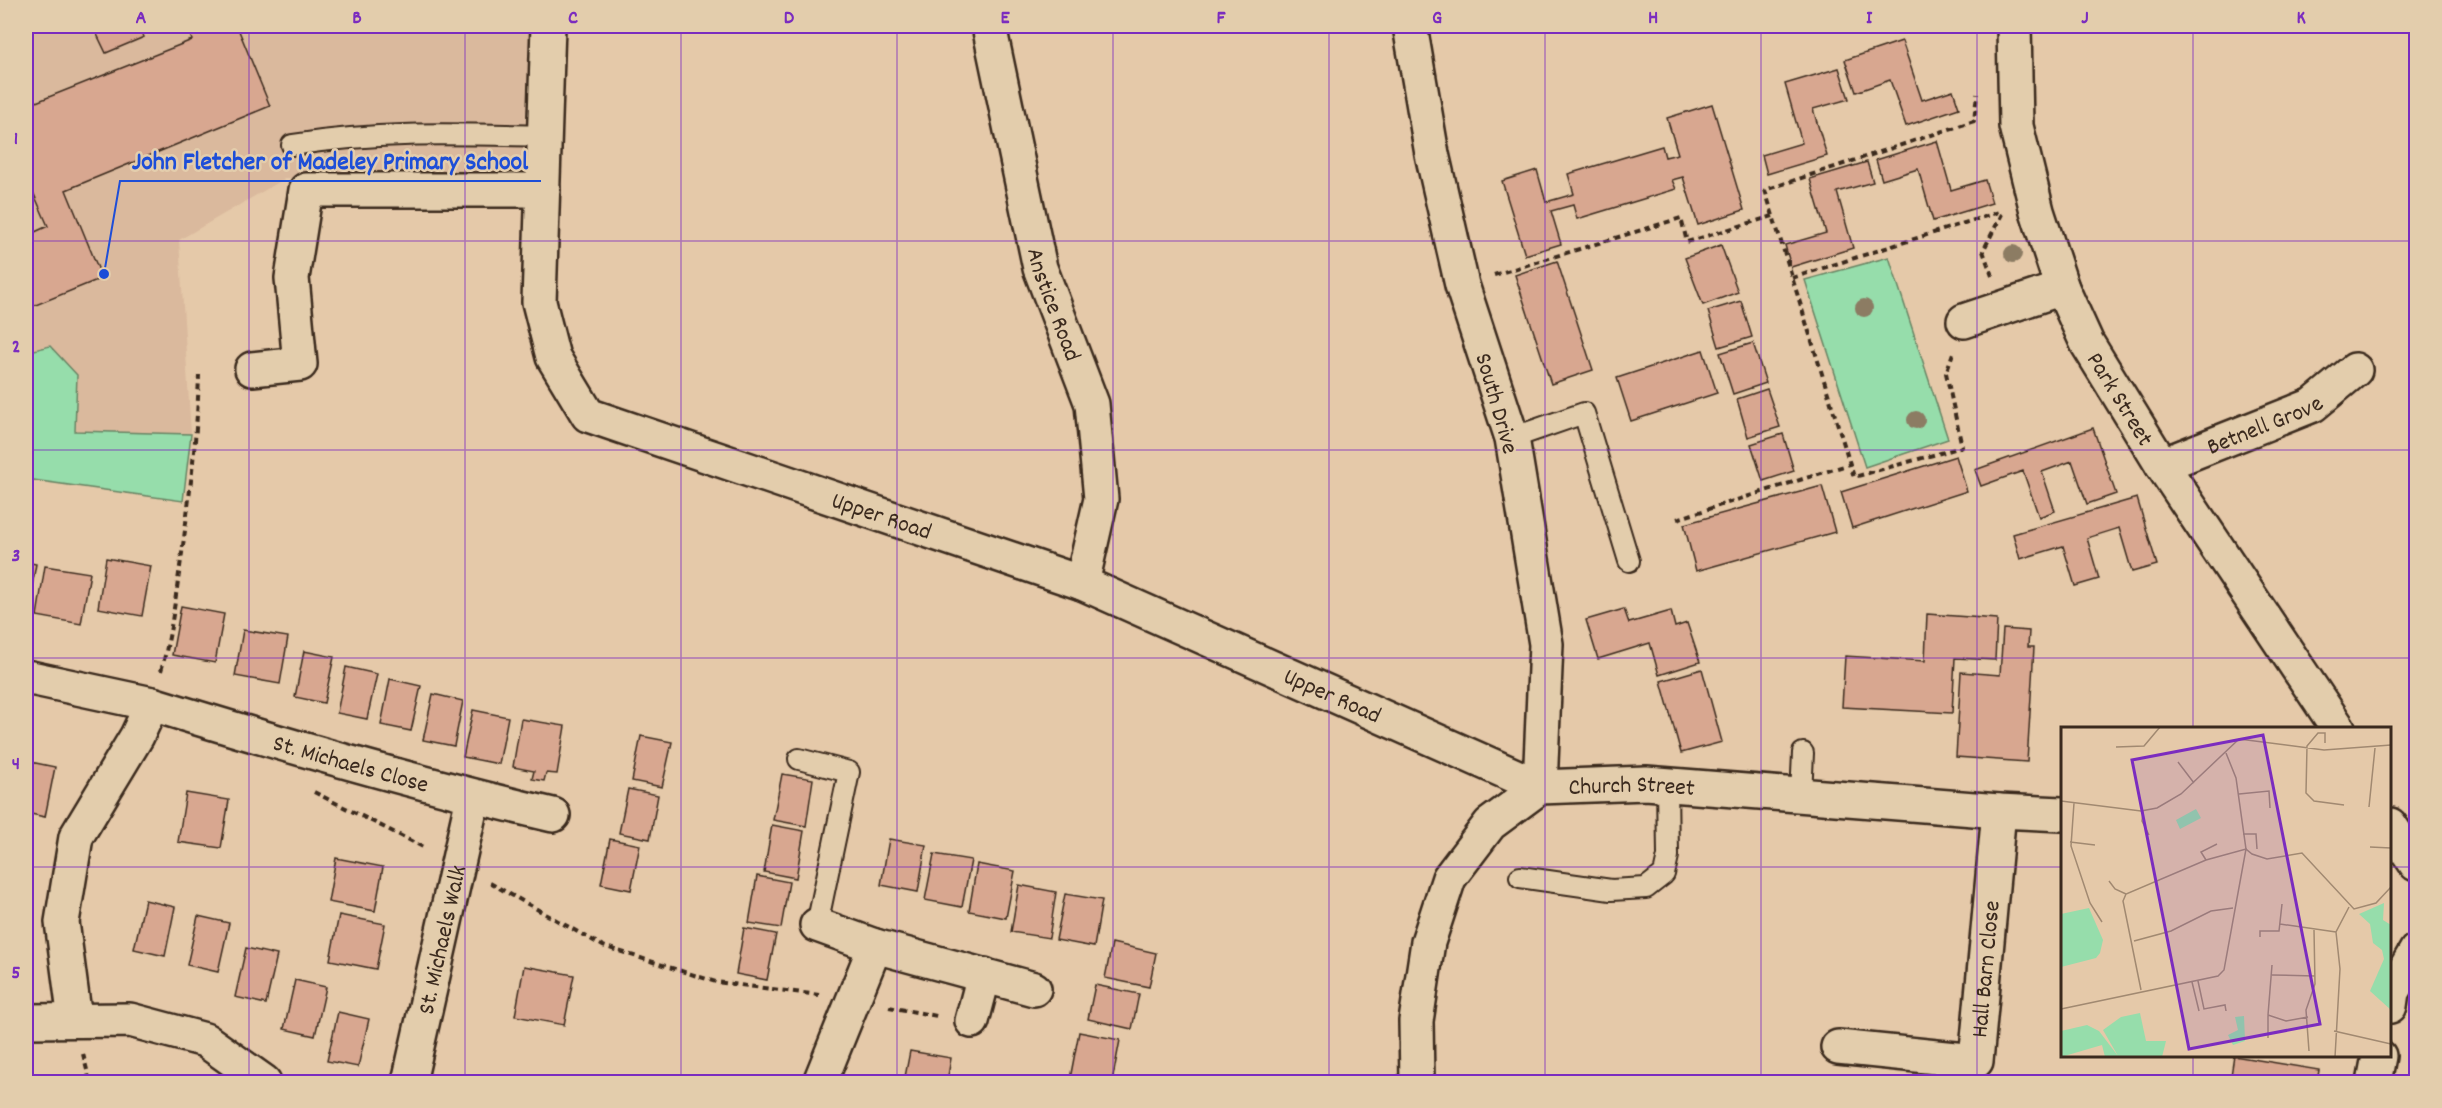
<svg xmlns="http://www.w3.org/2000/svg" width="2442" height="1108" viewBox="0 0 2442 1108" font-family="Dekko,sans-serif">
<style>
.built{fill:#dab99d}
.green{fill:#96ddab;stroke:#688464;stroke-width:1.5}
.building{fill:#d8a790;stroke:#3b2a1e;stroke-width:1.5}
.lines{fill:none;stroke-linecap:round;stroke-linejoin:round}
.lane-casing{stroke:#3b2a1e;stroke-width:24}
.street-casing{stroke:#3b2a1e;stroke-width:38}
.path{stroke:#3b2a1e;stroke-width:4;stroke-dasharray:6 4.5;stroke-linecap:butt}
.lane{stroke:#e3cdac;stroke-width:20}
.street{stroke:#e3cdac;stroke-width:33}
.tree{fill:#8c7b64}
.grid{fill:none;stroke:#7b2cbf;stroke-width:1.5;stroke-opacity:0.55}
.labels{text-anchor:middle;stroke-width:5;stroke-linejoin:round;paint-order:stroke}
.street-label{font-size:24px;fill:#3b2a1e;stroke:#e3cdac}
.inset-road{fill:none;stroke:#a18971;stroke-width:1.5}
.view{fill:#7b2cbf;fill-opacity:0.15;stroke:#7b2cbf;stroke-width:3}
.inset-edge{fill:none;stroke:#3b2a1e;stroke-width:3}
.leader{fill:none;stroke:#1d4ed8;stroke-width:2}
.callout-dot{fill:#1d4ed8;stroke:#e3cdac;stroke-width:2}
.callout-label{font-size:26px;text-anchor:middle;font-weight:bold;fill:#1d4ed8;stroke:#e3cdac;stroke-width:5;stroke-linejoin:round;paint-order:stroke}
.neatline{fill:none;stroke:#7b2cbf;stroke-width:2}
.grid-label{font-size:20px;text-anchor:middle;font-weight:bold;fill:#7b2cbf}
</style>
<rect width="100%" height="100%" fill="#e5c9a9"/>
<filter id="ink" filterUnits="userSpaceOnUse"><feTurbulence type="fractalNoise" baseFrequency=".0167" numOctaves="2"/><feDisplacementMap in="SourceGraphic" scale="12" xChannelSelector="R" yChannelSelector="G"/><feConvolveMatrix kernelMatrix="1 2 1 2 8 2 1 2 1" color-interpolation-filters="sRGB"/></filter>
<g filter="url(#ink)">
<path class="built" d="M26,26H530L523,171L286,178L179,240L191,434L183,501L26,479Z"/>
<path class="green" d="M1889,257L1948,439L1865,467L1805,280Z
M50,346L77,375L75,431L191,434L183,501L26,479V352Z"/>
<path class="building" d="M93,26H139L144,37L106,53Z
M186,26H237L270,106L66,190L102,278L26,309V236L48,226L26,176V106L192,40Z
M1902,41L1922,100L1953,90L1959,108L1906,126L1890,80L1856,92L1845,60Z
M1839,68L1849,99L1813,109L1827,156L1767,174L1762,155L1802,143L1785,84Z
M1712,104L1744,210L1698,225L1683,177L1672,180L1676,189L1577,219L1573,205L1551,211L1561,244L1525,255L1502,181L1537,170L1546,202L1574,194L1568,174L1662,146L1665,157L1678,154L1667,118Z
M1937,141L1951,190L1985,180L1992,203L1933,221L1918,169L1882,180L1876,160Z
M1867,162L1873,182L1837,192L1853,248L1791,267L1785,245L1826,233L1810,179Z
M1721,245L1738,292L1703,305L1685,258Z
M1557,261L1593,370L1551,384L1515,275Z
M1741,301L1752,337L1719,347L1708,311Z
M1753,343L1766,383L1733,394L1720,353Z
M1703,350L1717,393L1631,421L1617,378Z
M1767,389L1780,427L1748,437L1737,399Z
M2093,428L2116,494L2087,504L2072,461L2042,472L2055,511L2039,517L2023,471L1981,486L1975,470Z
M1783,434L1794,471L1763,481L1751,444Z
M1956,456L1967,491L1852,528L1841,492Z
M1822,486L1835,532L1696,571L1684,524Z
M2137,498L2157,565L2132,572L2119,528L2087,538L2099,579L2075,586L2063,546L2020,559L2013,534Z
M106,558L151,566L142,616L98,608Z
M26,562L36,564L27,614L26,613Z
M45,566L90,573L81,624L37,616Z
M181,606L224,614L215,663L172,655Z
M1624,609L1629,623L1671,611L1675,627L1687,623L1700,662L1659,675L1650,643L1598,659L1586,620Z
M1927,614L1997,619L1995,660L1955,658L1952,713L1842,707L1845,656L1925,661Z
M2003,629L2029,631L2028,647H2034L2027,762L1956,757L1961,672L2000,675Z
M243,630L288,637L280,684L235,676Z
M304,651L334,657L324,703L295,697Z
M346,667L377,674L367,719L337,713Z
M1702,669L1722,742L1681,753L1661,681Z
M390,679L421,686L411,731L381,725Z
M433,694L463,701L454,746L423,740Z
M473,710L508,717L499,764L463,757Z
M521,719L565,726L557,774L546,773L544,781L532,779L534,771L513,767Z
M641,736L672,742L662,787L632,781Z
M26,761L55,767L45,817L26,813Z
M782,774L813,779L806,826L773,820Z
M628,789L658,795L650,839L619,833Z
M186,793L229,800L221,848L178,842Z
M772,825L804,831L796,878L764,872Z
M610,839L640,845L631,890L601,884Z
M889,839L926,845L918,892L881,885Z
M934,854L971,860L962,907L925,900Z
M336,858L383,867L375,911L328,902Z
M977,864L1015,871L1006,918L969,911Z
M757,876L789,882L781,928L749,923Z
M1019,885L1056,892L1049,938L1011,932Z
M1065,894L1102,900L1094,947L1056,940Z
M145,900L175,907L165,956L134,949Z
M339,915L385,924L376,969L330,960Z
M198,916L229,923L218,972L187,965Z
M744,928L776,934L767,980L736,974Z
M1112,943L1156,953L1149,987L1105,978Z
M246,948L277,955L266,1004L235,997Z
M524,966L574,975L564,1025L515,1016Z
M295,980L326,987L315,1036L284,1029Z
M1095,985L1139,994L1132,1029L1088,1019Z
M338,1012L369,1019L358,1067L327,1061Z
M1079,1032L1120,1040L1112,1082H1089L1070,1079Z
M910,1051L951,1058L947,1082H904Z
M2234,1056L2319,1070L2317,1082H2230Z"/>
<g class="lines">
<g class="lane-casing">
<path id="lane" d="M292,145C379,131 457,134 545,136
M1512,438L1584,413L1629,561
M799,759L849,772L817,925
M1801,795L1803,753
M1520,877L1611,890L1646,888L1664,874L1668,856L1667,784"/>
</g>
<g class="street-casing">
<g id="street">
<path id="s1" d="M548,26L539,302L553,357L588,415L1082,583L1540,787L1546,644L1512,438L1462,285L1432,154L1410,26"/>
<path id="s2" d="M989,26L1040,268L1092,404L1101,499L1082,583"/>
<path id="s3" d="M2014,26L2016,126L2037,211L2062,288L2087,343L2162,465L2338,728"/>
<path d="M1964,321L2062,288"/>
<path d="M252,369L300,364L292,278L306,190H543"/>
<path id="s4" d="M2162,465L2313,405L2355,370"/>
<path d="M26,677L152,704"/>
<path d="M2390,825L2416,864"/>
<path d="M817,925L875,946L1034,989"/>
<path d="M2390,1006L2392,992L2416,951"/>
<path id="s5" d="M75,1020L62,922L76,837L137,736L152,704C284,745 418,784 553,815"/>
<path d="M26,1021L130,1020L205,1040L264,1082"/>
<path d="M972,1021L984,975"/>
<path id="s6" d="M1838,1047L1976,1061L1999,811"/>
<path id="s7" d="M409,1082L473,797"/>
<path d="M820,1082L875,946"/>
<path id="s8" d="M1417,1082L1416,1021L1428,942L1449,878L1490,824L1540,787L1646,783L1999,811L2062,814"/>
<path d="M2374,1082L2379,1056"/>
</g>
</g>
<path class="path" d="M1494,275L1681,218L1687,242L1773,216
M1992,276L1983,251L2002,214
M1792,278L2002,211
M1953,353L1946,373L1962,447L1854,477L1765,190L1974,121L1977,94
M1677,519L1850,464
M161,671C172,632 176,593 182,553C190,494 197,435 199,375
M314,792L425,848
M490,883L603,946L716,982L819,995
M889,1007L937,1016
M83,1054L90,1082"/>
<use href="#lane" class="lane"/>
<use href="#street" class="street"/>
</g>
<g class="tree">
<circle cx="2013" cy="254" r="9"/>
<circle cx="1864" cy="308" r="9"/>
<circle cx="1916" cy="420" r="9"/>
</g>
</g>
<path class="grid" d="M249,26V1082M465,26V1082M681,26V1082M897,26V1082M1113,26V1082M1329,26V1082M1545,26V1082M1761,26V1082M1977,26V1082M2193,26V728M26,241H2416M26,450H2416M26,658H2416M26,867H2062M2390,867H2416M2193,1056V1082"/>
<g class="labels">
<g class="street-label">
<text dy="8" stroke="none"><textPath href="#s2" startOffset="286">Anstice Road</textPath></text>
<text dy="8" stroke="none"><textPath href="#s3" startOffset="394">Park Street</textPath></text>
<text transform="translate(1498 403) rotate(74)" y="8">South Drive</text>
<text dy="8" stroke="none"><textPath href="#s4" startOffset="110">Betnell Grove</textPath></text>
<text dy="8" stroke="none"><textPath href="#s1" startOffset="711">Upper Road</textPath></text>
<text dy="8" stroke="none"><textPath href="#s1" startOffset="1197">Upper Road</textPath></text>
<text dy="8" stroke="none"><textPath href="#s5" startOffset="546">St. Michaels Close</textPath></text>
<text dy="8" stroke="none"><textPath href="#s8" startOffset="430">Church Street</textPath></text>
<text dy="8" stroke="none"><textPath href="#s7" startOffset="146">St. Michaels Walk</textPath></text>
<text dy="8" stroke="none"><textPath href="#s6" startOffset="231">Hall Barn Close</textPath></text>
</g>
</g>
<g transform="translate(2061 727)">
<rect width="330" height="330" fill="#e5c9a9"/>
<path d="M135,82L140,91L119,102L115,93ZM323,176L322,193L330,198V283L309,264L323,232L321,223L312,216L309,197L298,187ZM28,181L42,213L39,226L35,231L0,240V187ZM79,286L85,314H105L101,330H44L41,318L0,330V304L26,298L38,304L57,329L42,303L60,290ZM183,289L184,314L172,318L167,308L177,303L174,290Z" fill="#96ddab"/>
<path class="inset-road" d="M178,12L263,23L330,18M264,16V6H257L246,19L245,66L253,74L283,78M55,20L83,19L99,0M165,26L175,51L185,122L191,127L206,132L241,126L293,182L315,176L330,160M117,35L133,56M178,67L208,64L209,81M0,74L80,84L96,81L120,67L178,12M13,76L10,119L29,176L41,195M308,80L314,21M82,84L81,94L88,108M182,107H195L196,122M9,115L34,118M309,120L330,121M145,133L140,125L156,117M48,154L54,162L65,167M219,197L275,205M199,210V204H218L221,177M73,214L110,204L150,184L172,181M211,238L207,288L225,294L247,290M211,248L254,249M137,254L143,282L164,278L165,284M131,255L138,284M0,282L157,249L163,243L185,122L145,133L65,167L62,174L80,263M273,304L330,317M207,311V288M248,324L245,283L254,257L253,203M274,330L279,242L275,205L288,180"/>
<path class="view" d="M202,8L259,297L128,322L71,33Z"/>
<rect width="330" height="330" class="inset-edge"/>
</g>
<path class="leader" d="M104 274L120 181H541"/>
<circle class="callout-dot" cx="104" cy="274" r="6"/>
<g class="callout-label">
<text x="330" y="169">John Fletcher of Madeley Primary School</text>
</g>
<rect width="2442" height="1108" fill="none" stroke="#e3cdac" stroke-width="66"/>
<rect x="33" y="33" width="2376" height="1042" class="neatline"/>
<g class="grid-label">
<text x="141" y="23">A</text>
<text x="357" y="23">B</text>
<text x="573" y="23">C</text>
<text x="789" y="23">D</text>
<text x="1005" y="23">E</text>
<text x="1221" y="23">F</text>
<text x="1437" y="23">G</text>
<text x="1653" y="23">H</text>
<text x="1869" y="23">I</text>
<text x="2085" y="23">J</text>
<text x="2301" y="23">K</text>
<text x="16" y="144">1</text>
<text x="16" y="352">2</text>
<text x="16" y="561">3</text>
<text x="16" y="769">4</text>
<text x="16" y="978">5</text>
</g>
</svg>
